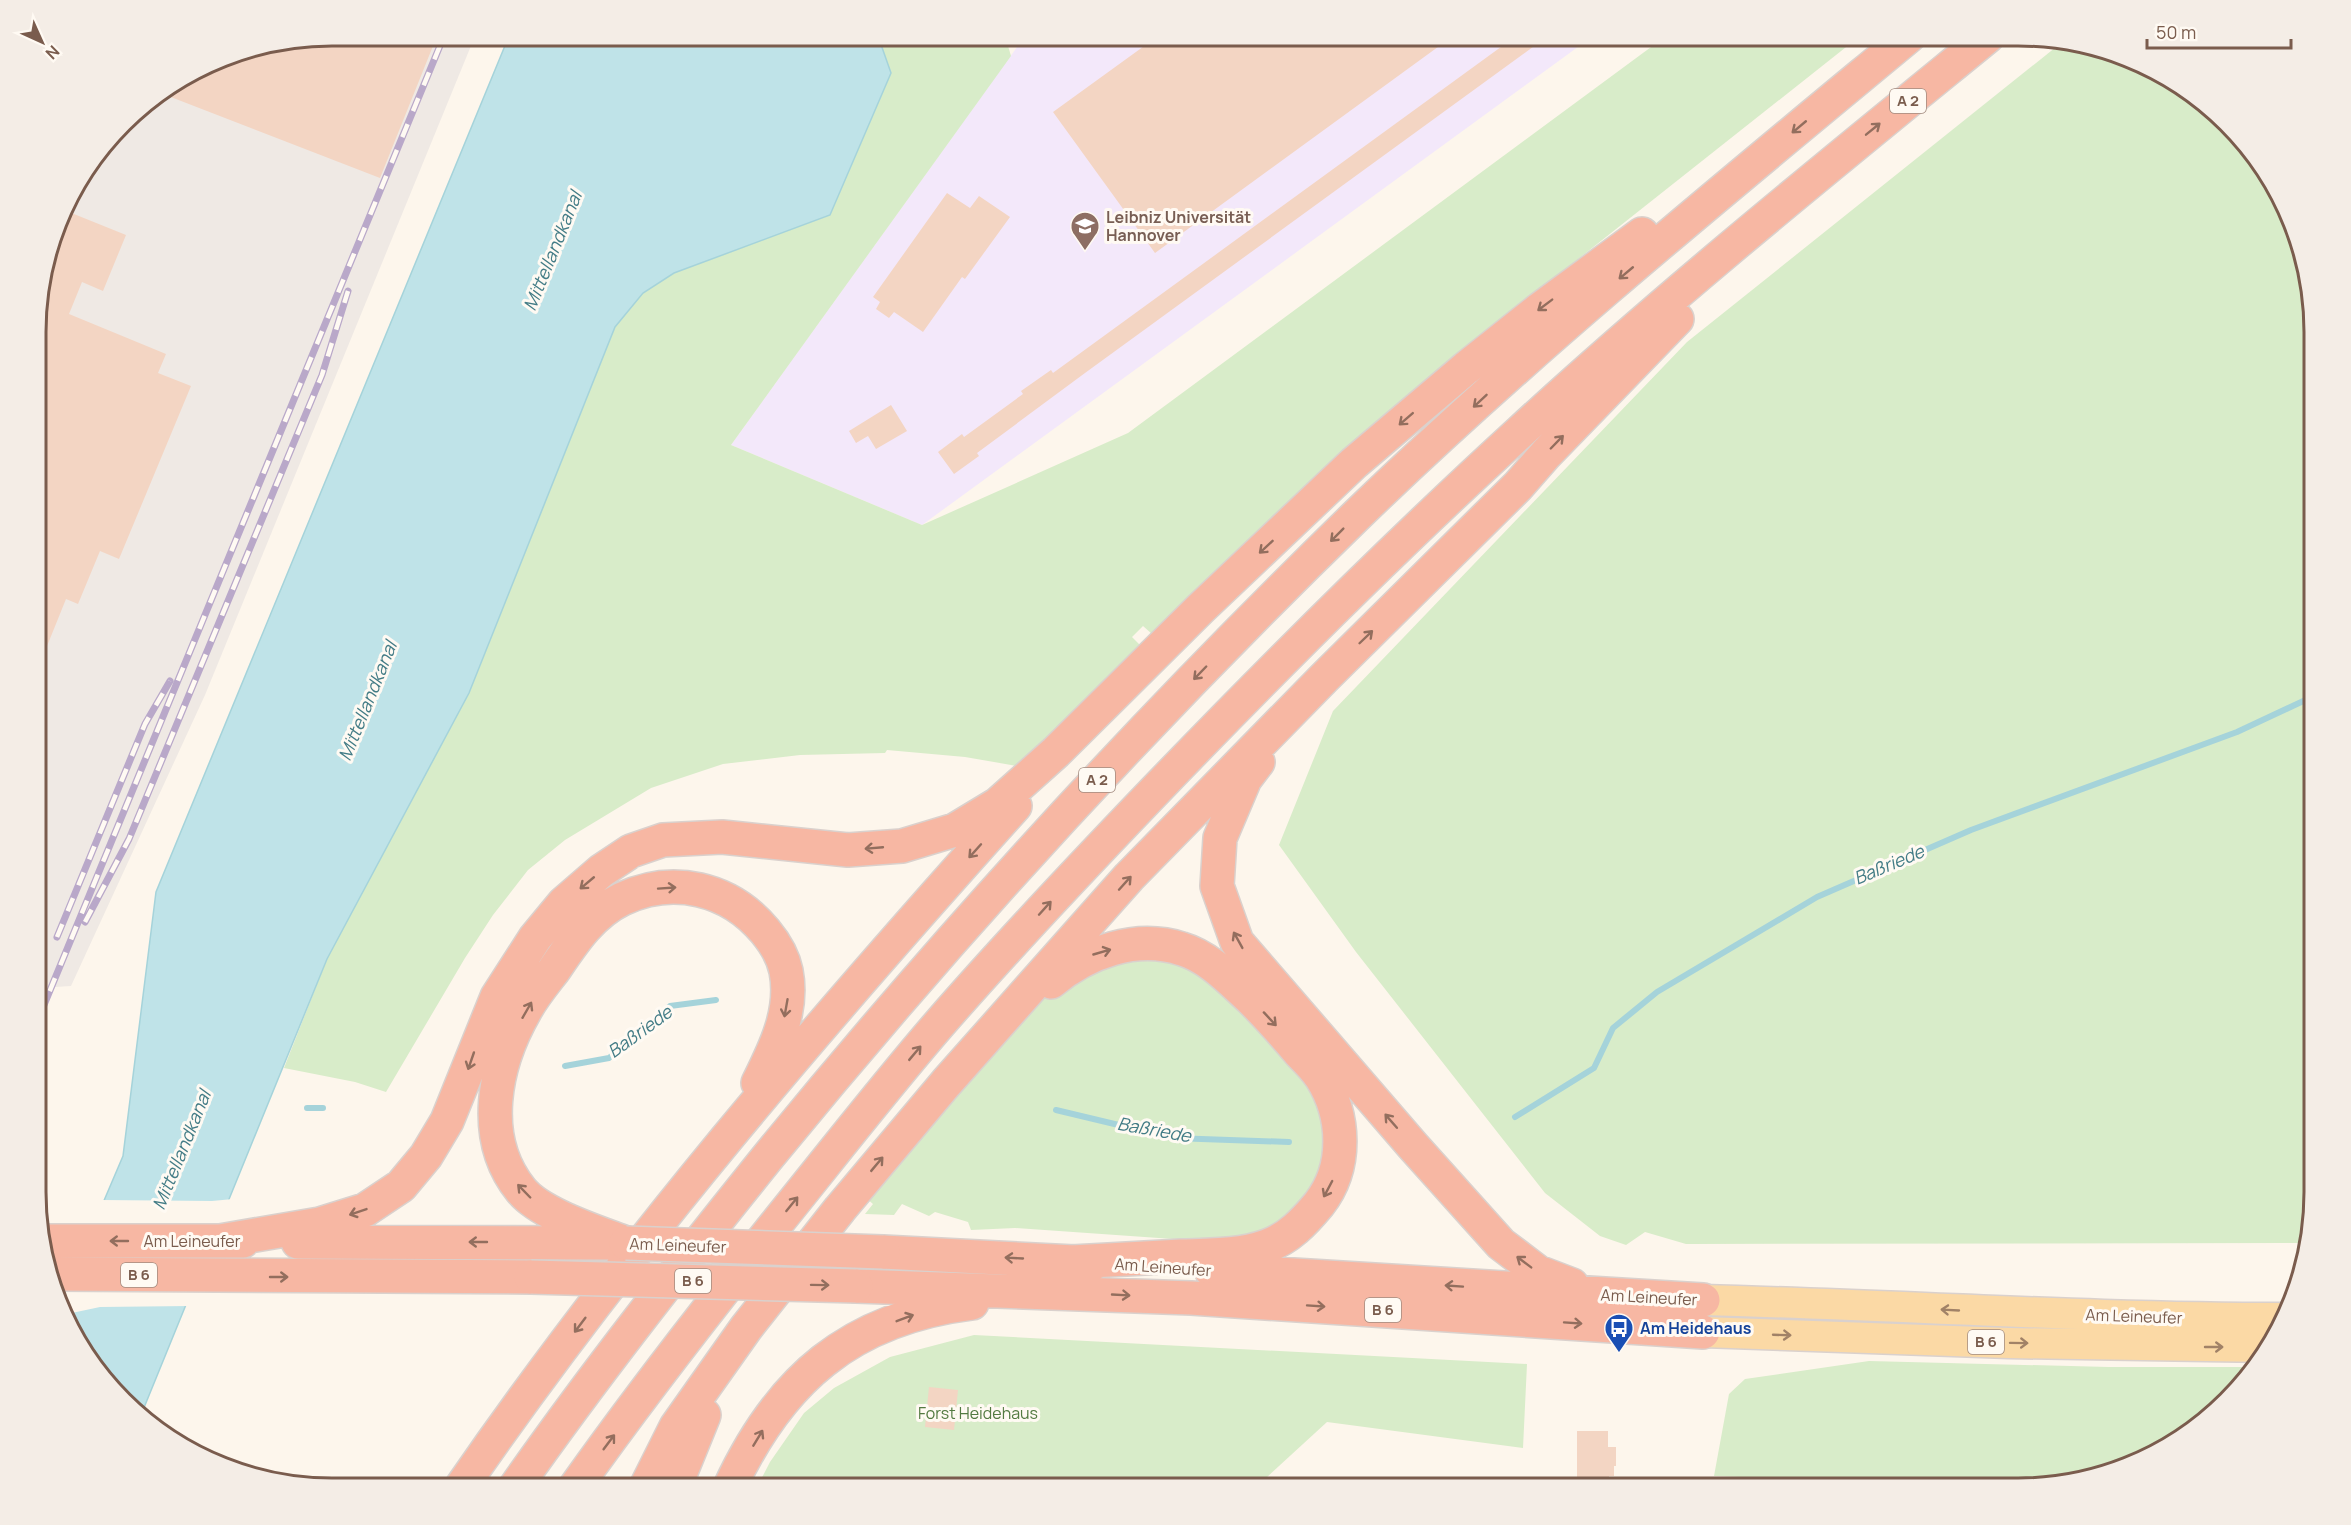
<svg xmlns="http://www.w3.org/2000/svg" width="2351" height="1525" viewBox="0 0 2351 1525" font-family="Manrope,sans-serif">
<style>
.industrial{fill:#efe9e4}
.education{fill:#f3e8fa}
.green{fill:#d8ecc9}
.water{fill:#bfe3e8;stroke:#a5d3da;stroke-width:1.5}
.pier{fill:#fdf6ec}
.lines{fill:none;stroke-linecap:round;stroke-linejoin:round}
.stream{stroke:#a5d3da;stroke-width:6}
.building{fill:#f3d5c3}
.primary-casing{stroke:#dad1cd;stroke-width:33}
.highway-casing{stroke:#dad1cd;stroke-width:36}
.primary{stroke:#fbd9a5;stroke-width:30}
.highway{stroke:#f7b7a3;stroke-width:33}
.rail-casing{stroke:#b9a8c9;stroke-width:7}
.rail{stroke:#fffaf3;stroke-width:4.5;stroke-dasharray:14;stroke-linecap:butt}
.highway-bridge-casing{stroke:#dad1cd;stroke-width:36;stroke-linecap:butt}
.highway-bridge{stroke:#f7b7a3;stroke-width:33}
.oneway{stroke:#936e5e}
.oneway2{stroke:#a18267}
.labels{text-anchor:middle;stroke-width:6;stroke-linejoin:round;paint-order:stroke}
.shield{fill:#fffaf3;stroke:#a28b7f;stroke-width:1.5}
.shield-label{font-size:15px;font-weight:bold;fill:#7a5c4d}
.education-label{font-size:16px;font-weight:bold;fill:#785e54;stroke:#fffaf3;text-anchor:start}
.street-label{font-size:16px;fill:#7a5c4d;stroke:#fffaf3}
.transit-label{font-size:16px;font-weight:bold;fill:#164399;stroke:#fffaf3;text-anchor:start}
.park-label{font-size:16px;fill:#537a41;stroke:#fffaf3}
.water-label{font-size:18px;font-style:italic;fill:#437c86;stroke:#fffaf3}
.rim{fill:none;stroke:#7a5c4d;stroke-width:3}
</style>
<rect width="100%" height="100%" fill="#fdf6ec"/>
<path class="industrial" d="M333,36H475L205,695L71,986L39,988V294L67,201L137,110L220,58Z"/>
<path class="education" d="M1025,36H1593L922,525L731,445Z"/>
<path class="green" d="M878,36H1005L1011,56L731,445L922,525L1128,433L1666,36H1860L1491,328L1152,634L1143,626L1132,637L1141,646L1023,767L965,757L887,750L885,753L800,755L723,764L651,788L565,840L528,870L493,915L465,958L386,1092L355,1082L284,1068L327,959L469,693L615,327L643,293L674,273L830,215L891,73Z
M2061,43L2113,52L2183,86L2241,137L2275,185L2305,256L2314,314V1211L2308,1243L1686,1244L1645,1232L1626,1245L1600,1236L1545,1193L1356,952L1279,845L1333,711L1687,342Z
M1169,956L1219,983L1306,1075L1324,1119L1325,1154L1316,1181L1301,1204L1264,1231L1216,1242L1015,1228L971,1230L968,1222L935,1212L929,1216L902,1204L894,1215L865,1214L873,1204L866,1198L1045,994L1096,961Z
M974,1335L1527,1364L1523,1448L1327,1422L1254,1489H756L770,1462L804,1413L834,1388L890,1357Z
M1869,1361L2109,1367H2257L2214,1415L2166,1449L2095,1479L2037,1488H1956L1955,1485L1714,1476L1729,1394L1745,1379Z"/>
<path class="water" d="M509,36H878L891,73L830,215L674,273L643,293L615,327L469,693L327,959L141,1415L110,1388L76,1341L62,1299L123,1156L156,892Z
M1348,1480L1394,1486L1399,1489H1314L1315,1486Z"/>
<path class="pier" d="M233,1199L189,1306L100,1307L67,1314L60,1295L101,1200L212,1201Z"/>
<g class="lines">
<path class="stream" d="M565,1066L609,1058L670,1006L716,1000
M307,1108H323
M1056,1110L1173,1138L1289,1142
M1515,1117L1594,1068L1613,1028L1657,992L1817,897L1971,830L2237,732L2314,696"/>
</g>
<path class="building" d="M333,36H437L380,178L163,94L220,58Z
M1158,36H1453L1155,253L1053,112Z
M1516,36H1548L1085,373L977,453L979,456L954,474L938,452L962,434L964,437L1023,394L1021,391L1051,370L1053,373Z
M947,193L970,208L979,196L1010,217L965,279L962,277L923,332L894,312L889,318L876,309L880,302L873,297Z
M64,210L126,235L103,291L82,282L69,314L166,354L158,373L191,386L119,559L100,551L78,604L66,599L39,666V294Z
M891,405L907,431L876,449L868,436L856,443L849,431Z
M929,1387L958,1390L954,1430L925,1427Z
M1577,1431H1608V1447H1616V1466H1614V1476H1609V1483H1577Z"/>
<g class="lines">
<g class="primary-casing">
<path id="primary" d="M1703,1300C1897,1305 2090,1318 2284,1318
M1703,1332L2009,1343L2270,1347"/>
</g>
<g class="highway-casing">
<path id="highway" d="M1258,762L1245,779L1220,838L1217,886L1237,942L1413,1146L1501,1244L1538,1272L1572,1285
M1051,982C1087,952 1136,934 1182,949C1209,957 1230,980 1251,999C1268,1016 1284,1034 1300,1053C1307,1060 1315,1068 1321,1077C1345,1115 1348,1167 1319,1204C1304,1222 1289,1238 1267,1246C1239,1256 1210,1255 1181,1256C1145,1258 1109,1260 1072,1262
M42,1241H243
M220,1241L320,1224L365,1210L401,1186L426,1156L447,1121L497,997L535,938L564,903L601,871L631,851L663,840L722,837L848,850L902,846L955,830L998,804L1056,752L1200,609L1354,463L1466,368L1540,309L1642,234
M298,1242L609,1243
M626,1243C597,1232 540,1214 521,1190C479,1138 494,1065 525,1011C533,996 544,983 554,970C573,942 591,914 622,899C673,875 729,888 765,931C775,943 783,956 786,971C794,1011 775,1049 758,1083
M883,1252L1094,1263
M1211,1270L1703,1300
M53,1274L531,1277
M856,1286L1191,1298L1703,1332
M460,1489C626,1248 820,1023 1015,806
M514,1489C594,1375 680,1266 767,1158C951,933 1148,718 1357,515C1532,346 1722,191 1909,36
M574,1489C637,1400 704,1314 772,1229C828,1160 882,1090 940,1023C1007,946 1078,871 1148,798C1269,672 1392,549 1520,432C1670,294 1830,165 1988,36
M645,1489L676,1427L746,1328L840,1209L946,1083L1129,877L1324,678L1518,486L1546,454L1677,319
M674,1489L704,1415
M729,1489C779,1380 850,1318 972,1303"/>
</g>
<use href="#primary" class="primary"/>
<use href="#highway" class="highway"/>
<g class="rail-casing">
<path id="rail" d="M85,922L129,839L322,375L348,291
M57,937L145,724L170,681
M39,1017L444,36"/>
</g>
<use href="#rail" class="rail"/>
<g class="highway-bridge-casing">
<path id="highway-bridge" d="M626,1243L883,1252
M531,1277L856,1286"/>
</g>
<use href="#highway-bridge" class="highway-bridge"/>
</g>
<defs><path id="oneway-shaft" d="M-6 0H5M1.5-3L5.5 0L1.5 3" fill="none" stroke-width="1.6" stroke-linecap="round" stroke-linejoin="round" transform="scale(1.5)"/></defs>
<g class="oneway">
<use href="#oneway-shaft" transform="translate(1799 127) rotate(140)"/>
<use href="#oneway-shaft" transform="translate(1873 129) rotate(-39)"/>
<use href="#oneway-shaft" transform="translate(1626 273) rotate(140)"/>
<use href="#oneway-shaft" transform="translate(1545 305) rotate(143)"/>
<use href="#oneway-shaft" transform="translate(1480 401) rotate(137)"/>
<use href="#oneway-shaft" transform="translate(1406 419) rotate(139)"/>
<use href="#oneway-shaft" transform="translate(1557 442) rotate(-46)"/>
<use href="#oneway-shaft" transform="translate(1337 535) rotate(135)"/>
<use href="#oneway-shaft" transform="translate(1266 547) rotate(137)"/>
<use href="#oneway-shaft" transform="translate(1366 637) rotate(-44)"/>
<use href="#oneway-shaft" transform="translate(1200 673) rotate(134)"/>
<use href="#oneway-shaft" transform="translate(874 848) rotate(175)"/>
<use href="#oneway-shaft" transform="translate(975 851) rotate(132)"/>
<use href="#oneway-shaft" transform="translate(587 883) rotate(140)"/>
<use href="#oneway-shaft" transform="translate(1125 883) rotate(-48)"/>
<use href="#oneway-shaft" transform="translate(667 888) rotate(-4)"/>
<use href="#oneway-shaft" transform="translate(1045 908) rotate(-48)"/>
<use href="#oneway-shaft" transform="translate(1238 940) rotate(-119)"/>
<use href="#oneway-shaft" transform="translate(1102 952) rotate(-16)"/>
<use href="#oneway-shaft" transform="translate(786 1008) rotate(100)"/>
<use href="#oneway-shaft" transform="translate(527 1010) rotate(-60)"/>
<use href="#oneway-shaft" transform="translate(1270 1019) rotate(47)"/>
<use href="#oneway-shaft" transform="translate(915 1053) rotate(-50)"/>
<use href="#oneway-shaft" transform="translate(471 1061) rotate(109)"/>
<use href="#oneway-shaft" transform="translate(1391 1121) rotate(-131)"/>
<use href="#oneway-shaft" transform="translate(877 1164) rotate(-50)"/>
<use href="#oneway-shaft" transform="translate(1328 1189) rotate(118)"/>
<use href="#oneway-shaft" transform="translate(524 1191) rotate(-134)"/>
<use href="#oneway-shaft" transform="translate(792 1204) rotate(-51)"/>
<use href="#oneway-shaft" transform="translate(358 1212) rotate(161)"/>
<use href="#oneway-shaft" transform="translate(119 1241) rotate(-180)"/>
<use href="#oneway-shaft" transform="translate(478 1242) rotate(-180)"/>
<use href="#oneway-shaft" transform="translate(1014 1258) rotate(-177)"/>
<use href="#oneway-shaft" transform="translate(1524 1262) rotate(-143)"/>
<use href="#oneway-shaft" transform="translate(279 1277)"/>
<use href="#oneway-shaft" transform="translate(820 1285) rotate(1)"/>
<use href="#oneway-shaft" transform="translate(1454 1286) rotate(-176)"/>
<use href="#oneway-shaft" transform="translate(1121 1295) rotate(3)"/>
<use href="#oneway-shaft" transform="translate(1316 1306) rotate(4)"/>
<use href="#oneway-shaft" transform="translate(905 1318) rotate(-21)"/>
<use href="#oneway-shaft" transform="translate(1573 1323) rotate(4)"/>
<use href="#oneway-shaft" transform="translate(580 1325) rotate(127)"/>
<use href="#oneway-shaft" transform="translate(758 1438) rotate(-59)"/>
<use href="#oneway-shaft" transform="translate(609 1442) rotate(-53)"/>
</g>
<g class="oneway2">
<use href="#oneway-shaft" transform="translate(1950 1310) rotate(-177)"/>
<use href="#oneway-shaft" transform="translate(1782 1335) rotate(2)"/>
<use href="#oneway-shaft" transform="translate(2019 1343) rotate(1)"/>
<use href="#oneway-shaft" transform="translate(2214 1347)"/>
</g>
<defs>
<g id="university-pin" transform="scale(1.5)"><path d="M0 17L-7.5 6A9.5 9.5 0 1 1 7.5 6Z" fill="#8d6e63" stroke="#fffaf3"/><path d="M0-5L7-2L0 1L-7-2ZM-4 1L0 2.5L4 1V4Q0 6-4 4Z" fill="#fff"/></g>
<g id="bus-pin" transform="scale(1.5)"><path d="M0 17L-7.5 6A9.5 9.5 0 1 1 7.5 6Z" fill="#1a4fb4" stroke="#fffaf3"/><path d="M-5-6H5V4H4V6H2V4H-2V6H-4V4H-5ZM-3.5-4V0h7V-4ZM-3.5 1.2v1.5H-2V1.2ZM2 1.2v1.5H3.5V1.2Z" fill="#fff"/></g>
</defs>
<g fill-rule="evenodd">
<use href="#university-pin" x="1085" y="226"/>
<use href="#bus-pin" x="1619" y="1328"/>
</g>
<g class="labels">
<g class="shield">
<rect x="1890" y="89" width="36" height="24" rx="4.5"/>
<rect x="1079" y="768" width="36" height="24" rx="4.5"/>
<rect x="121" y="1263" width="36" height="24" rx="4.5"/>
<rect x="675" y="1269" width="36" height="24" rx="4.5"/>
<rect x="1365" y="1298" width="36" height="24" rx="4.5"/>
<rect x="1968" y="1330" width="36" height="24" rx="4.5"/>
</g>
<g class="shield-label">
<text x="1908" y="106">A 2</text>
<text x="1097" y="785">A 2</text>
<text x="139" y="1280">B 6</text>
<text x="693" y="1286">B 6</text>
<text x="1383" y="1315">B 6</text>
<text x="1986" y="1347">B 6</text>
</g>
<g class="education-label">
<text x="1106" y="223">Leibniz Universität<tspan x="1106" dy="18">Hannover</tspan></text>
</g>
<g class="street-label">
<text x="192" y="1247">Am Leineufer</text>
<text transform="translate(678 1245) rotate(2)" y="6">Am Leineufer</text>
<text transform="translate(1163 1267) rotate(4)" y="6">Am Leineufer</text>
<text transform="translate(1649 1297) rotate(3)" y="6">Am Leineufer</text>
<text transform="translate(2134 1316) rotate(2)" y="6">Am Leineufer</text>
</g>
<g class="transit-label">
<text x="1640" y="1334">Am Heidehaus</text>
</g>
<g class="park-label">
<text x="978" y="1419">Forst Heidehaus</text>
</g>
<g class="water-label">
<text transform="translate(553 251) rotate(-68)" y="6">Mittellandkanal</text>
<text transform="translate(368 701) rotate(-68)" y="6">Mittellandkanal</text>
<text transform="translate(1889 865) rotate(-23)" y="6">Baßriede</text>
<text transform="translate(640 1032) rotate(-36)" y="6">Baßriede</text>
<text transform="translate(1154 1130) rotate(10)" y="6">Baßriede</text>
<text transform="translate(182 1150) rotate(-68)" y="6">Mittellandkanal</text>
</g>
</g>
<path d="M0 0H2351V1525H0ZM332 46H2018A286 286 0 0 1 2304 332V1192A286 286 0 0 1 2018 1478H332A286 286 0 0 1 46 1192V332A286 286 0 0 1 332 46Z" fill="#f4ede6" fill-rule="evenodd"/>
<path class="rim" d="M332 46H2018A286 286 0 0 1 2304 332V1192A286 286 0 0 1 2018 1478H332A286 286 0 0 1 46 1192V332A286 286 0 0 1 332 46Z"/>
<g transform="translate(42 42) rotate(135)" stroke="#fffaf3" stroke-width="4.5" paint-order="stroke">
<path d="M0-4.5L10 22L0 15L-10 22Z" fill="#7a5c4d"/>
<text y="-9" font-size="16" font-weight="bold" text-anchor="middle" fill="#7a5c4d">N</text>
</g>
<path d="M2147 39v9h144v-9" fill="none" stroke="#7a5c4d" stroke-width="3"/>
<text x="2156" y="39" font-size="18" fill="#7a5c4d" stroke="#fffaf3" stroke-width="4.5" paint-order="stroke">50 m</text>
</svg>
